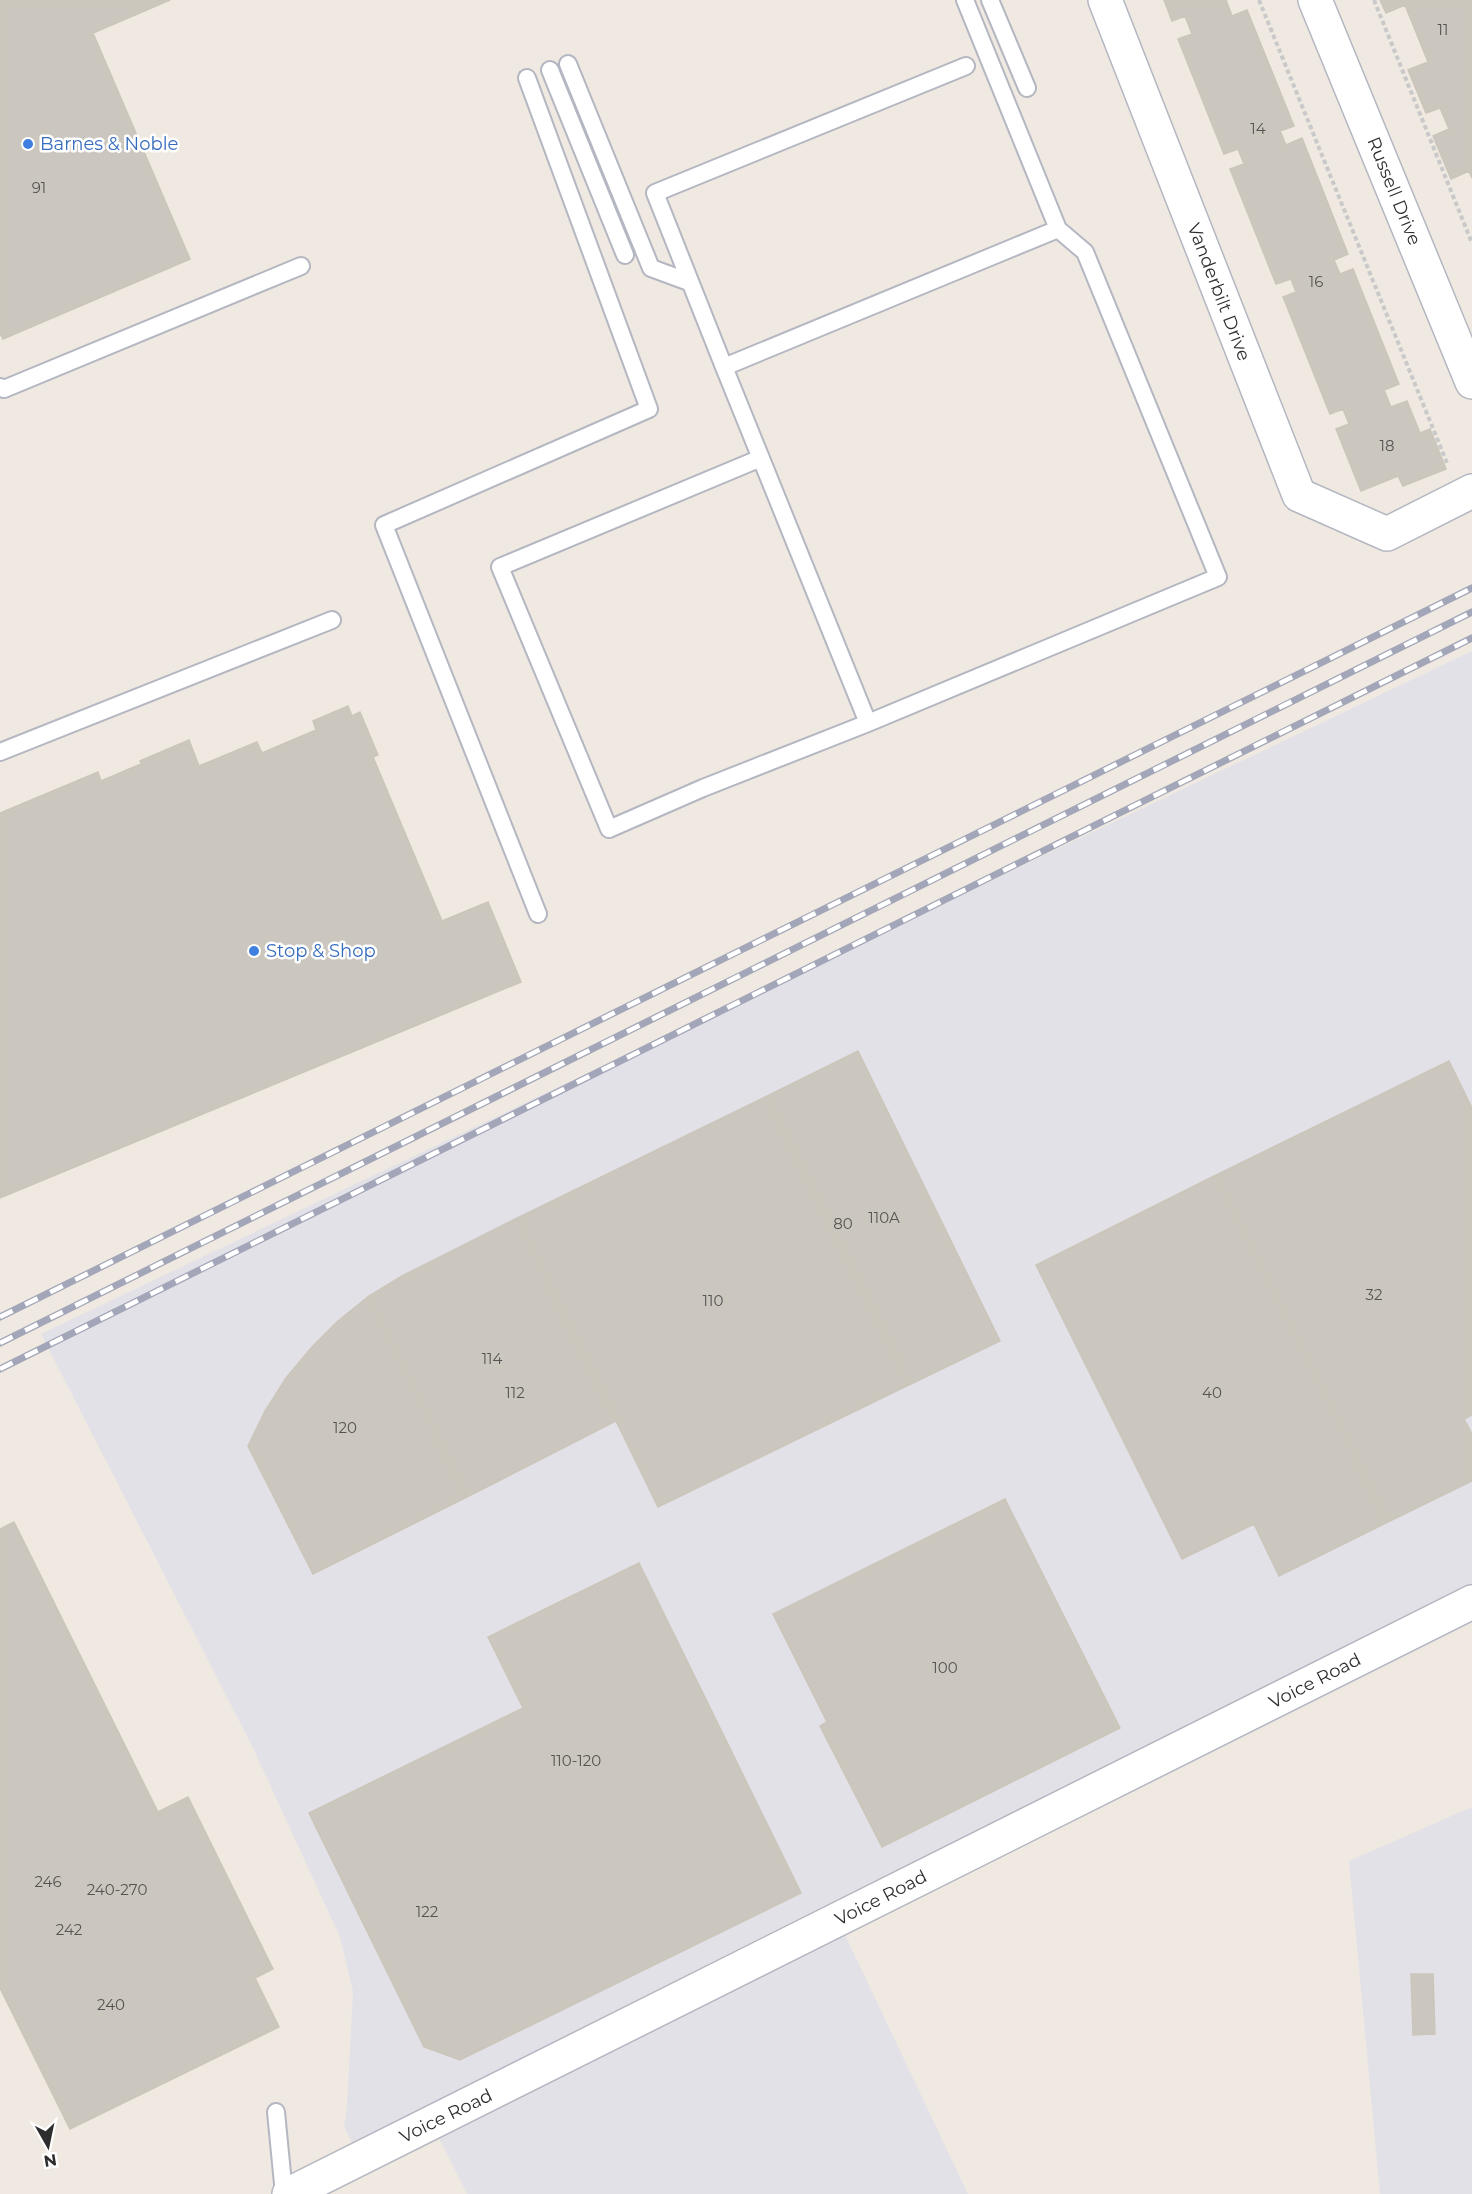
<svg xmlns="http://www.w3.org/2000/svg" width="1472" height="2194" viewBox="0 0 1472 2194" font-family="Montserrat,sans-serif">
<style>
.industrial{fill:#e3e1e8}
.building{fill:#cbc7bf;stroke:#cbc5ba;stroke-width:1.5}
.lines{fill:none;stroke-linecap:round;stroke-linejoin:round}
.lane-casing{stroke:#b4b7c1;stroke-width:20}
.street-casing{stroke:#b4b7c1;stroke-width:36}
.path{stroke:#c9c9c9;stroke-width:4;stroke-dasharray:4.5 3;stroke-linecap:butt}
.lane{stroke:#fff;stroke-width:16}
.street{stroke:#fff;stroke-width:33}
.rail-casing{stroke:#a3a6b8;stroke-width:7}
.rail{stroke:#fff;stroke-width:4.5;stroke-dasharray:14;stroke-linecap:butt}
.shop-dot{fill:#3f7fe0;stroke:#fff;stroke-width:2}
.labels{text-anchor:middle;stroke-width:5;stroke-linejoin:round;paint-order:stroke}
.number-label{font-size:15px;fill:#555452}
.shop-label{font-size:18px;fill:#366cbe;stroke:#fff;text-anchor:start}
.street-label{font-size:18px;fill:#2e2e2e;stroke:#fff}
</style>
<rect width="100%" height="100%" fill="#efe9e1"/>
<path class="industrial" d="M1472,651V1599L838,1920L968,2194H467L433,2126L362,2162L344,2127L347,2105L353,1992L340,1937L253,1748L41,1334Z
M1472,1807V2194H1380L1349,1861Z"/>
<path class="building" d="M0,0H170L93,33L190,259L3,339L0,333Z
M1164,0H1226L1232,16L1247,10L1294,126L1280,131L1286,145L1302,138L1348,254L1334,260L1340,274L1353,269L1399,384L1384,390L1391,407L1407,401L1420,433L1430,429L1446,469L1403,486L1398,476L1361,491L1336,429L1349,424L1343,409L1330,414L1283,297L1296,292L1291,279L1276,284L1230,169L1244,164L1238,149L1224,154L1178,39L1192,34L1185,16L1172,21Z
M1380,0H1472V178L1469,171L1451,179L1433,136L1449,129L1440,108L1426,113L1408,70L1428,62L1405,5L1386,13Z
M348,706L352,716L360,712L378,755L373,757L442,921L488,902L521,982L0,1198V813L98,772L101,781L141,764L140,761L189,740L199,766L257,742L262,753L316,730L313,721Z
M858,1051L1000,1341L909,1385L767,1096Z
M1449,1061L1472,1108V1415L1464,1419L1472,1434V1481L1388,1522L1216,1175Z
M767,1096L909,1385L658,1507L517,1218Z
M1216,1175L1388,1522L1279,1576L1254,1524L1182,1559L1036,1265Z
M517,1218L616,1421L467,1497L369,1296L402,1276Z
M369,1296L467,1497L313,1574L248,1446L265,1411L286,1378L311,1348L338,1321Z
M1005,1499L1120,1728L882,1847L820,1726L827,1722L773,1614Z
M14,1522L158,1812L188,1797L273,1969L255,1978L279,2027L70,2129L0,1988V1529Z
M639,1563L801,1893L460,2060L424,2047L309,1813L523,1708L488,1637Z
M1411,1974H1433L1435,2034L1413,2035Z"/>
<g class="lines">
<g class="lane-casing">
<path id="lane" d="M990,0L1027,88
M568,64L651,268L689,282
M966,66L655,193L724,367L1058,229
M550,70L625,255
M527,78L649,409L384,525L538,914
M724,367L868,723
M0,387L4,389L301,266
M761,458L500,567L609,829L703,788L868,723L1218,577L1085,252L1058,229L965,0
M0,752L332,620
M276,2112L284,2194"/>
</g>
<g class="street-casing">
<path id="street" d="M1105,0L1299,495L1387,534L1472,491
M1315,0L1472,382
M289,2194L1472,1602"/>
</g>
<path class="path" d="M1259,0L1447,463
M1374,0L1472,243"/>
<use href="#lane" class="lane"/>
<use href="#street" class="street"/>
<g class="rail-casing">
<path id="rail" d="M0,1317L1472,588
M0,1343L1472,612
M0,1369L1472,638"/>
</g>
<use href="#rail" class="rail"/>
</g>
<g class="shop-dot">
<circle cx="28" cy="144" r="6"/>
<circle cx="254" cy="951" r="6"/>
</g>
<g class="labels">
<g class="number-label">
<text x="1443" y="35">11</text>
<text x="1258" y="134">14</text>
<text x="39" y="193">91</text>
<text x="1316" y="287">16</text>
<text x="1387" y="451">18</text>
<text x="884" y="1223">110A</text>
<text x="843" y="1229">80</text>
<text x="1374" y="1300">32</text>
<text x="713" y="1306">110</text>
<text x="492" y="1364">114</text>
<text x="515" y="1398">112</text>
<text x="1212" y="1398">40</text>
<text x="345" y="1433">120</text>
<text x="945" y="1673">100</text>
<text x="576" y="1766">110-120</text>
<text x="48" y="1887">246</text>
<text x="117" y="1895">240-270</text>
<text x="427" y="1917">122</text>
<text x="69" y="1935">242</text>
<text x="111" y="2010">240</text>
</g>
<g class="shop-label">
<text x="40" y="150">Barnes &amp; Noble</text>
<text x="266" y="957">Stop &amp; Shop</text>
</g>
<g class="street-label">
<text transform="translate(1394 191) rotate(68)" y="6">Russell Drive</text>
<text transform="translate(1219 292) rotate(69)" y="6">Vanderbilt Drive</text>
<text transform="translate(1315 1681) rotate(-27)" y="6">Voice Road</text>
<text transform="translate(881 1898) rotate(-27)" y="6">Voice Road</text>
<text transform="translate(446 2116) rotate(-26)" y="6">Voice Road</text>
</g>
</g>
<g transform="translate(48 2146) rotate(171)" stroke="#ffffff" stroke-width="4.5" paint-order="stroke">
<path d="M0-4.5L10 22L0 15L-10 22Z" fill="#2e2e2e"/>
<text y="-9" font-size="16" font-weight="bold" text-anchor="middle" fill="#2e2e2e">N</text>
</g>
</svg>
